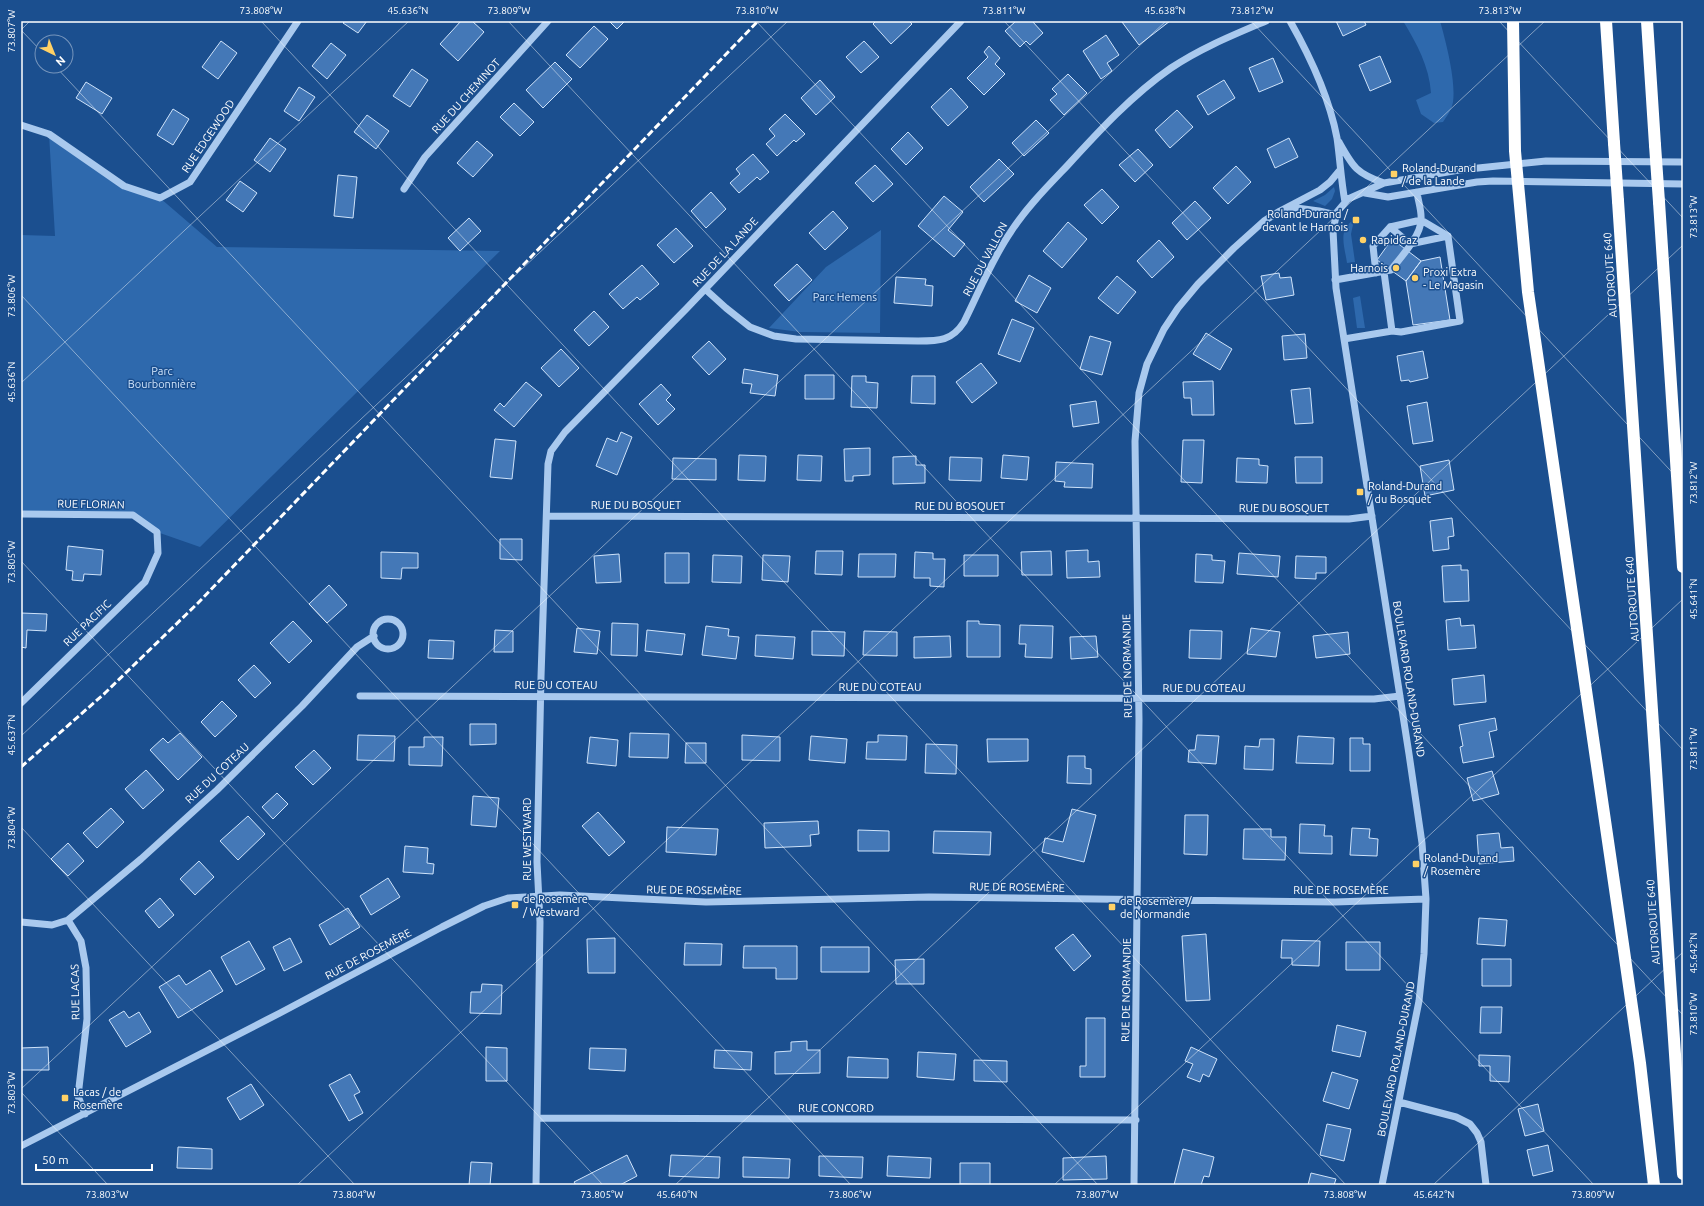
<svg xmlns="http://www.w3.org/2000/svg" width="1704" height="1206" viewBox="0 0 1704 1206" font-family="Ubuntu,sans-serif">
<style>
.green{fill:#2e69ad}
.building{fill:#4478b7;stroke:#cfe3fa}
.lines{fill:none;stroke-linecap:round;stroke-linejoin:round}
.minor{stroke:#a9c9ee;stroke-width:7}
.highway{stroke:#fff;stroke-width:12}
.rail{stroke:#fff;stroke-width:3;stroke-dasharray:7 3;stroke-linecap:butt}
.highway-bridge{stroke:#fff;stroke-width:12}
.ticks{fill:none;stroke:#fff;stroke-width:1;stroke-opacity:0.45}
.poi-dot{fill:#ffd166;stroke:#1b4f8f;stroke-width:1.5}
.labels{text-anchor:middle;stroke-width:3;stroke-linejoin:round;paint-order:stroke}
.street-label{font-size:11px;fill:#fff;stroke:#1b4f8f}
.poi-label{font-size:11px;fill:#fff;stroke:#1b4f8f;text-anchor:start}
.park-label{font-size:11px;fill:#cfe3fa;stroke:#1b4f8f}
.neatline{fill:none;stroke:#fff;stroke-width:1.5}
.ticks-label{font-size:10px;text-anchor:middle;fill:#fff}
</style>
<rect width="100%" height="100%" fill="#1b4f8f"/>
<path class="green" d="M1403,21H1440C1446,42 1456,81 1453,102C1452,109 1447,116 1443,122L1434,123L1421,114L1416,100L1431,93C1429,66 1417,44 1403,21Z
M49,134L124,186L160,198L217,247L500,251L200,547L157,532L133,515L21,514V235L55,236Z
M1334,187L1335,191L1332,199L1325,206L1313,201L1325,195Z
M1354,220L1351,234L1355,262L1347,263C1345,248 1337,229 1354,220Z
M881,230L880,333L800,332L769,328L826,267Z
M1360,296L1365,328H1357L1353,298Z"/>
<path class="building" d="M345,21H367L358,33L343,23Z
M461,21H472L484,32L458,61L440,44Z
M609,21H625L617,29Z
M876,21H909L912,24L891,44L873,24Z
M1016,21H1032L1043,33L1030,45L1026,41L1020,47L1005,31Z
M1124,21H1170L1139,45L1122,22Z
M1336,21H1364L1366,25L1343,36Z
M594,26L608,39L580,68L566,55Z
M1106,35L1119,55L1107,63L1112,71L1101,79L1083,51Z
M221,41L237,53L218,79L202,67Z
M864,41L879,57L861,73L846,57Z
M331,43L346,55L327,79L312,66Z
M989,46L1000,58L995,64L1005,74L984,95L967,78L988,57L984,52Z
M1380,56L1391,82L1370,91L1359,65Z
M1273,58L1283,82L1259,92L1249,68Z
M555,62L572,79L543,108L526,90Z
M412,69L428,80L410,107L393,96Z
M1068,74L1087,93L1064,115L1050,100L1057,94L1052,89Z
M820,80L835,97L816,115L801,98Z
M1224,80L1235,98L1208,115L1197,96Z
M86,82L112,98L102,114L76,98Z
M299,87L315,97L299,121L284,111Z
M951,88L968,107L948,126L931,107Z
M514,103L534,122L520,136L500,117Z
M173,109L189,119L173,145L157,135Z
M1177,110L1193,127L1170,148L1155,130Z
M785,114L805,134L796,142L794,140L777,156L766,144L775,136L769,129Z
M367,115L389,131L376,149L354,132Z
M1036,120L1049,133L1024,156L1012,143Z
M908,132L923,148L906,165L891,149Z
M270,138L286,149L270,172L254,160Z
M1289,138L1298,157L1275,168L1267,149Z
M477,141L493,155L473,177L457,163Z
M1138,149L1153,165L1135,182L1119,165Z
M753,154L769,172L760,180L757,177L739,193L730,183L740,174L736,169Z
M999,159L1014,174L984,202L970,187Z
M875,165L893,184L873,202L855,183Z
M1236,166L1251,182L1228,204L1213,188Z
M338,175L357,177L353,218L334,216Z
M240,181L257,193L243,212L226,200Z
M1102,189L1119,207L1102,224L1084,205Z
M711,192L726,209L706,228L691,211Z
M944,196L963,212L948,230L965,244L954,257L918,226Z
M1195,201L1211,218L1187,240L1172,223Z
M833,211L848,228L825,250L809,233Z
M469,218L481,231L460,251L448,238Z
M1068,222L1087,239L1062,268L1043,251Z
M676,228L693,246L674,263L657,245Z
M1392,239L1421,261L1406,281L1377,260Z
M1159,240L1174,257L1152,278L1137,261Z
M1440,257L1450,320L1413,325L1406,281L1421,261Z
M797,264L812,280L789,301L774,285Z
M642,265L659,284L640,300L637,297L623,309L609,294Z
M1279,273L1280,278L1291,277L1294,295L1266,300L1261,276Z
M1029,275L1051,288L1037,313L1015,301Z
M1117,276L1136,292L1118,314L1098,298Z
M896,277L926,279L925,285L933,286L932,306L894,303Z
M594,311L609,327L589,346L574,330Z
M1012,319L1034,328L1020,362L998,354Z
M1206,333L1232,349L1220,370L1193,354Z
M1305,334L1307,358L1284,360L1282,336Z
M1090,336L1111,342L1102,375L1080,369Z
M709,341L726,359L709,375L692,357Z
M561,349L579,368L559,387L541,368Z
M1423,351L1428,378L1410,382L1409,380L1401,381L1397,356Z
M981,363L997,383L972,403L956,382Z
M744,369L778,375L775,396L750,393L752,384L742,383Z
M805,375H834V399H805Z
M852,376H866V382L878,383L877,408L851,407Z
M912,376H935V404L911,403Z
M1213,381L1214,415H1192L1191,398H1184L1183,382Z
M526,382L542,395L514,427L494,410L500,403L504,407Z
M661,384L671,395L666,400L675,409L658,425L639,404Z
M1310,388L1313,423L1295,424L1291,390Z
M1096,401L1099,423L1073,427L1070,405Z
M1427,402L1433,441L1413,444L1407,406Z
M621,432L632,437L617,475L596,466L607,438L617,442Z
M495,439L516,441L512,479L490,477Z
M1183,440H1204L1202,483L1181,482Z
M870,448V475L853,476V481H845L844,449Z
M739,455L766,456L765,481L738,480Z
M798,455L822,456L821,481L797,480Z
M1003,455L1029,457L1027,480L1001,478Z
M916,456V465H925V483L893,484V457Z
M950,457L982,458L981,481L949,480Z
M1295,457H1322V483H1296Z
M673,458L716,459V480L672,479Z
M1237,458L1259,459V465L1268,466L1267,483L1236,482Z
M1449,460L1454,490L1425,496L1420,466Z
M1056,462L1093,464L1092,488L1064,487L1065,482L1055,481Z
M1452,518L1454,536L1448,537L1449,549L1433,551L1430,521Z
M500,539H522V560L500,559Z
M68,546L103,550L101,575L84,574L83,581L72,580L73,571L66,570Z
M1088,550V562L1099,561L1100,577L1067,578L1066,551Z
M816,551H843L842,575L815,574Z
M1051,551L1052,575H1022L1021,552Z
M381,552L418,553V568H402L401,579L381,578Z
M915,552L933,553V559H945L944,587L930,586V578H914Z
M665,553H689V583H665Z
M1239,553L1280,556L1278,577L1237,574Z
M619,554L621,582L596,583L594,556Z
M859,554H896L895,577H858Z
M1196,554L1212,555V560L1225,561L1223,583L1195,582Z
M713,555L742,556L741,583L712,582Z
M763,555L790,556L788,582L762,580Z
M964,555H998V576H964Z
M1296,556L1326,557V573H1316V579L1295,578Z
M1461,565V570H1468L1469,601L1444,602L1442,566Z
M329,585L347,605L327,623L309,604Z
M21,613L47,614L46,631L27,630L26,648L21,647Z
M1460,618L1461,626L1474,625L1476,648L1448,650L1446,620Z
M293,621L312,641L289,663L270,643Z
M967,621H979V624L1000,625V657H967Z
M612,623L638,624L637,656L611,655Z
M1020,625L1053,626L1052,658L1025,657L1026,644H1019Z
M706,626L729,629L728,636L739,637L736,659L702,655Z
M577,628L600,631L597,654L574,652Z
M1251,628L1280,632L1276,657L1247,654Z
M495,630L513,631V652H494Z
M647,630L685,634L682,655L645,651Z
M1190,630L1222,631L1221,659L1189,658Z
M812,631L845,632L844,656L812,655Z
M864,631L897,632V656L863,655Z
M1348,632L1350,654L1316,658L1313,636Z
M756,635L795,637L793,659L755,656Z
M950,636L951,657L914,658V637Z
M1096,636L1098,657L1071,659L1070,637Z
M429,640L454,641L453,659L428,658Z
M254,665L271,683L255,698L238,680Z
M1484,675L1486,702L1454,705L1452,679Z
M222,701L237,716L215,737L201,722Z
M1495,718L1497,730L1489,732L1494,757L1463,763L1460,747L1463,746L1459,725Z
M470,724H496V744L470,745Z
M180,733L202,757L178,780L150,750L163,738L168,743Z
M630,733L669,734L668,758L629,757Z
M358,735L395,736L394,761L357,760Z
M742,735L780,737V761L742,760Z
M878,735L907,736L906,760L866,759L867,742H878Z
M1197,735L1219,736L1216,764L1188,762L1189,750H1195Z
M811,736L847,739L845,763L809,760Z
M1298,736L1334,738L1333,764L1296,763Z
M424,737H443L442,766L409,765V747H424Z
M590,737L618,740L616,766L587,763Z
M1350,738H1363V744H1370V771H1350Z
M987,739H1028V761L988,762Z
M1260,739H1274L1273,770L1244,769L1245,746L1259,747Z
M686,743H706V763H685Z
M926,744L957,745L956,774L925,773Z
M314,750L331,768L313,785L295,767Z
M1068,756H1085V768L1091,769V784L1067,783Z
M146,770L164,790L143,809L125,789Z
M1492,771L1499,794L1473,801L1467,778Z
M277,793L288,804L273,819L262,807Z
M473,796L499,798L496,827L471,825Z
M111,808L124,822L97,848L83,833Z
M1072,809L1096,815L1084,862L1042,852L1045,838L1063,842Z
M598,812L625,842L609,856L582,826Z
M1185,815H1208L1207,855L1184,854Z
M248,816L265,834L238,860L220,841Z
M818,821L819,834L810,835L811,846L765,848L764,823Z
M1300,824L1325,825L1324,836H1332V854L1299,853Z
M667,827L718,829L716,855L666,852Z
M1352,828L1370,829L1369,838L1378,839L1377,856L1350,855Z
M1244,829H1271V837H1286L1285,860L1243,859Z
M858,830L889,831V851H858Z
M934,831L991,832L990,855L933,853Z
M1499,833L1501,848L1513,847L1514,861L1479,864L1477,835Z
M68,843L84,861L68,876L51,859Z
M405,846L428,848L427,863L434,864L433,874L403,872Z
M199,861L214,877L195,895L180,879Z
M388,878L400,897L371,915L360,896Z
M160,898L174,915L159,928L145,911Z
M348,908L360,927L330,945L319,925Z
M1479,918L1507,920L1505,946L1477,944Z
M1073,934L1091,956L1074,971L1055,948Z
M1206,934L1210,1000L1186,1001L1182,936Z
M290,938L302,962L284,971L273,947Z
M615,938V973H588L587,939Z
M1282,940L1320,941L1319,966L1292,965V958H1281Z
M249,941L265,969L236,985L221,957Z
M1346,942H1380V970H1346Z
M685,943L722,944L721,965H684Z
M744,946H797V979H776V968H743Z
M821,947H869V972H821Z
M924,959V984H896L895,960Z
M1482,959H1511V986H1482Z
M210,970L223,991L178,1018L159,987L179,975L186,985Z
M482,984L502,985L501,1014L470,1013L471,992H481Z
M1481,1007H1502L1501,1033H1480Z
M124,1011L129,1018L139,1012L151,1032L126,1047L109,1020Z
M1086,1018H1105V1077H1080V1066H1086Z
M1337,1025L1366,1032L1360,1057L1332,1051Z
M807,1041V1050H820V1073L775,1074V1052L791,1051V1042Z
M48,1047L49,1070H21V1048Z
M486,1047L507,1048V1081H486Z
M1191,1047L1217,1059L1209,1077L1203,1074L1200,1082L1187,1077L1193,1064L1185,1061Z
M590,1048L626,1049L625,1071L589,1069Z
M715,1050L752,1052L751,1070L714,1068Z
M918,1052L956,1054L954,1080L917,1077Z
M1479,1055L1510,1056L1509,1082L1490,1081V1066H1479Z
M848,1057L888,1059V1078L847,1077Z
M974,1060L1007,1061V1082L974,1081Z
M1332,1072L1358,1080L1349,1109L1323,1101Z
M350,1074L360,1092L354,1095L363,1113L349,1121L329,1085Z
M251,1084L264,1105L240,1120L227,1098Z
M1538,1104L1544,1131L1525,1136L1518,1109Z
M1327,1124L1351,1129L1344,1161L1320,1155Z
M1548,1145L1553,1171L1533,1176L1527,1150Z
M178,1147L212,1149V1169L177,1168Z
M1183,1149L1214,1157L1209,1177L1204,1176L1201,1185H1174Z
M627,1155L637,1176L620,1185H576L574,1182Z
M671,1155L720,1157L719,1178L669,1176Z
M819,1156L863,1157L862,1178L819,1176Z
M888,1156L931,1158L930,1178L887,1176Z
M1106,1156L1107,1179L1063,1180V1158Z
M743,1157L790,1159L789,1178L743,1177Z
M471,1162L492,1163L490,1185H469Z
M960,1163H990V1185L960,1184Z
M1311,1173L1336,1179L1334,1185H1308Z"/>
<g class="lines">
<path class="minor" d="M1290,21C1311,58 1329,96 1337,138C1340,159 1341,180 1345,202
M21,125L49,134L124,186L160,198L190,182L298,21
M1339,142C1353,167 1356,173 1384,183
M404,189L425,157L548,21
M1365,193L1388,197L1477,182L1493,181L1683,184
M1289,207L1319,211L1336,215
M1390,227L1410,244L1448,236
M1376,273L1373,246L1390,227L1421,220L1448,236L1460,321L1401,332L1392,331
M1335,280L1391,270C1400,258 1421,236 1421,220C1422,211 1418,201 1417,192
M705,289L726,308L750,327L774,336L796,339L918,341C939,341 952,341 964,322C979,292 991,261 1010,233C1026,208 1047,187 1067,166C1099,131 1132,95 1171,68C1201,48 1233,35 1266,21
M1344,339L1392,331L1384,272
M21,514L133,515L157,532L158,553L145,582L21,703
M547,516L1349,519L1372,516
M373 634a15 15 0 1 1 30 0a15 15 0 1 1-30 0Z
M360,696L1374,699L1400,696
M68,920L81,941L86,968L87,1019L78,1096L85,1114
M21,922L52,925L68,920L141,859L217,790L302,706L357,647L374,636
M1399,1102L1456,1117L1470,1124L1477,1133L1481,1142L1486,1185
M537,1118L1136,1120
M21,1146L280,1013L442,927L484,906L508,898L560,895L706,902L929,897L1335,902L1426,899
M536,1185L540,922L537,862L541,677L548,464L551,451L565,432L687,308L961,21
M1134,1185L1139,720L1135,441L1139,393L1147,364L1164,329L1178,308L1198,284L1234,248L1264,221L1280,211L1320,190L1330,182L1340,170
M1382,1185L1419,1001L1424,954L1426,899L1422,843L1409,754L1336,288L1333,230L1337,212L1348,199L1384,183L1459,170L1546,161L1683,162"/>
<path class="highway" d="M1513,21L1515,151L1528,292L1624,951L1640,1063L1654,1185
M1606,21L1614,143
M1647,21L1655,145
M1618,201L1683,1174
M1659,202L1683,567"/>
<path class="rail" d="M21,767L105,693L198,603L758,21"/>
<path class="highway-bridge" d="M1614,143L1618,201
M1655,145L1659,202"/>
</g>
<path class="ticks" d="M261,21L1346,1185M508,21L1594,1185M756,21L1683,1015M1004,21L1683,750M1251,21L1683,484M1499,21L1683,218M21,30L42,52M21,30L30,21M55,66L1098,1185M21,295L851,1185M21,383L409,21M21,561L603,1185M21,736L788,21M21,827L355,1185M21,1089L1166,21M21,1092L108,1185M297,1185L1545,21M675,1185L1683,245M1054,1185L1683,599M1433,1185L1683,952"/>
<g class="poi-dot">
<rect x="1390" y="170" width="8" height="8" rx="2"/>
<rect x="1352" y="216" width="8" height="8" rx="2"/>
<circle cx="1363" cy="240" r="4"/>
<circle cx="1396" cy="268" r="4"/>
<circle cx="1415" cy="278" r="4"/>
<rect x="1356" y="488" width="8" height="8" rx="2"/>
<rect x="1412" y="860" width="8" height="8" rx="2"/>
<rect x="511" y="901" width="8" height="8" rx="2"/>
<rect x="1108" y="903" width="8" height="8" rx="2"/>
<rect x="61" y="1094" width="8" height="8" rx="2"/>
</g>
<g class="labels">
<g class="street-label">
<text transform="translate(466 96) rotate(-48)" y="4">RUE DU CHEMINOT</text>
<text transform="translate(208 136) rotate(-56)" y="4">RUE EDGEWOOD</text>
<text transform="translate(725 252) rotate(-47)" y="4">RUE DE LA LANDE</text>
<text transform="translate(985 259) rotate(-62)" y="4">RUE DU VALLON</text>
<text transform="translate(1610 275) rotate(-94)" y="4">AUTOROUTE 640</text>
<text transform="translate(91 504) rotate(1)" y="4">RUE FLORIAN</text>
<text x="636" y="509">RUE DU BOSQUET</text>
<text x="960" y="510">RUE DU BOSQUET</text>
<text x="1284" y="512">RUE DU BOSQUET</text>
<text transform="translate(1632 599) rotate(-94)" y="4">AUTOROUTE 640</text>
<text transform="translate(87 623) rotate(-44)" y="4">RUE PACIFIC</text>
<text transform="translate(1127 666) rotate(-91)" y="4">RUE DE NORMANDIE</text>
<text transform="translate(1409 679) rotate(81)" y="4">BOULEVARD ROLAND-DURAND</text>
<text x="556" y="689">RUE DU COTEAU</text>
<text x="880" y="691">RUE DU COTEAU</text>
<text x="1204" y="692">RUE DU COTEAU</text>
<text transform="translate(217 773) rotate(-43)" y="4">RUE DU COTEAU</text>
<text transform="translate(527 839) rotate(-90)" y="4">RUE WESTWARD</text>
<text transform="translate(1017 887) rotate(1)" y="4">RUE DE ROSEMÈRE</text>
<text transform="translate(694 890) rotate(1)" y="4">RUE DE ROSEMÈRE</text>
<text x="1341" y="894">RUE DE ROSEMÈRE</text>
<text transform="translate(1653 922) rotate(-94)" y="4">AUTOROUTE 640</text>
<text transform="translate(368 954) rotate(-28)" y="4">RUE DE ROSEMÈRE</text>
<text transform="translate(1126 990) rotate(-89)" y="4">RUE DE NORMANDIE</text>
<text transform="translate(75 992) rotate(-91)" y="4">RUE LACAS</text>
<text transform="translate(1396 1059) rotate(-79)" y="4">BOULEVARD ROLAND-DURAND</text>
<text x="836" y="1112">RUE CONCORD</text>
</g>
<g class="poi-label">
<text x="1402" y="172">Roland-Durand<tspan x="1402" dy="13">/ de la Lande</tspan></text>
<text x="1348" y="218" text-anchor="end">Roland-Durand /<tspan x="1348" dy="13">devant le Harnois</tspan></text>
<text x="1371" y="244">RapidGaz</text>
<text x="1388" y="272" text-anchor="end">Harnois</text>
<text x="1423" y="276">Proxi Extra<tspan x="1423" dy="13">- Le Magasin</tspan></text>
<text x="1368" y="490">Roland-Durand<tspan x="1368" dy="13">/ du Bosquet</tspan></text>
<text x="1424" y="862">Roland-Durand<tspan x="1424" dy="13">/ Rosemère</tspan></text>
<text x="523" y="903">de Rosemère<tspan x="523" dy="13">/ Westward</tspan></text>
<text x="1120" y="905">de Rosemère /<tspan x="1120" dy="13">de Normandie</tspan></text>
<text x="73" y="1096">Lacas / de<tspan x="73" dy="13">Rosemère</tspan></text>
</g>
<g class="park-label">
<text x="845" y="301">Parc Hemens</text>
<text x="162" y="375">Parc<tspan x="162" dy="13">Bourbonnière</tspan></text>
</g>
</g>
<rect width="1704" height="1206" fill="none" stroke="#1b4f8f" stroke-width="44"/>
<g transform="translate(54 54) rotate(137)"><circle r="19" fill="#1b4f8f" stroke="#7695bc"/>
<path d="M0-3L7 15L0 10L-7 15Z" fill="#ffd166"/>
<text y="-6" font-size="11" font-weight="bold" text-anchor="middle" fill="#ffffff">N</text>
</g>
<path d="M36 1164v6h116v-6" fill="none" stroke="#ffffff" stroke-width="2"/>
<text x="42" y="1164" font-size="12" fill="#ffffff" stroke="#1b4f8f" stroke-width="3" paint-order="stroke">50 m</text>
<rect x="22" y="22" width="1660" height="1162" class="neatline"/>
<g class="ticks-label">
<text x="261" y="14">73.808°W</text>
<text x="408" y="14">45.636°N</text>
<text x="509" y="14">73.809°W</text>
<text x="757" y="14">73.810°W</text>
<text x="1004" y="14">73.811°W</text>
<text x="1165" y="14">45.638°N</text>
<text x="1252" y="14">73.812°W</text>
<text x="1500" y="14">73.813°W</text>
<text transform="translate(11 31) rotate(-90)" y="4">73.807°W</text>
<text transform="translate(1693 217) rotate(-90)" y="4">73.813°W</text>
<text transform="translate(11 296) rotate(-90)" y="4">73.806°W</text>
<text transform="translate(11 382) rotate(-90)" y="4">45.636°N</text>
<text transform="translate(1693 483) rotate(-90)" y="4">73.812°W</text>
<text transform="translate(11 562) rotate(-90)" y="4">73.805°W</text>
<text transform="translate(1693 599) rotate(-90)" y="4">45.641°N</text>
<text transform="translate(11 735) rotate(-90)" y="4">45.637°N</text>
<text transform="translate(1693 749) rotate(-90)" y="4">73.811°W</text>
<text transform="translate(11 828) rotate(-90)" y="4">73.804°W</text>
<text transform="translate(1693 953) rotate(-90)" y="4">45.642°N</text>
<text transform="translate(1693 1014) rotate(-90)" y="4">73.810°W</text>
<text transform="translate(11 1093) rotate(-90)" y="4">73.803°W</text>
<text x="107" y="1198">73.803°W</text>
<text x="354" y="1198">73.804°W</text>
<text x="602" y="1198">73.805°W</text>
<text x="677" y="1198">45.640°N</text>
<text x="850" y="1198">73.806°W</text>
<text x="1097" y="1198">73.807°W</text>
<text x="1345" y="1198">73.808°W</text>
<text x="1434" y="1198">45.642°N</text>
<text x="1593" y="1198">73.809°W</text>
</g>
</svg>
